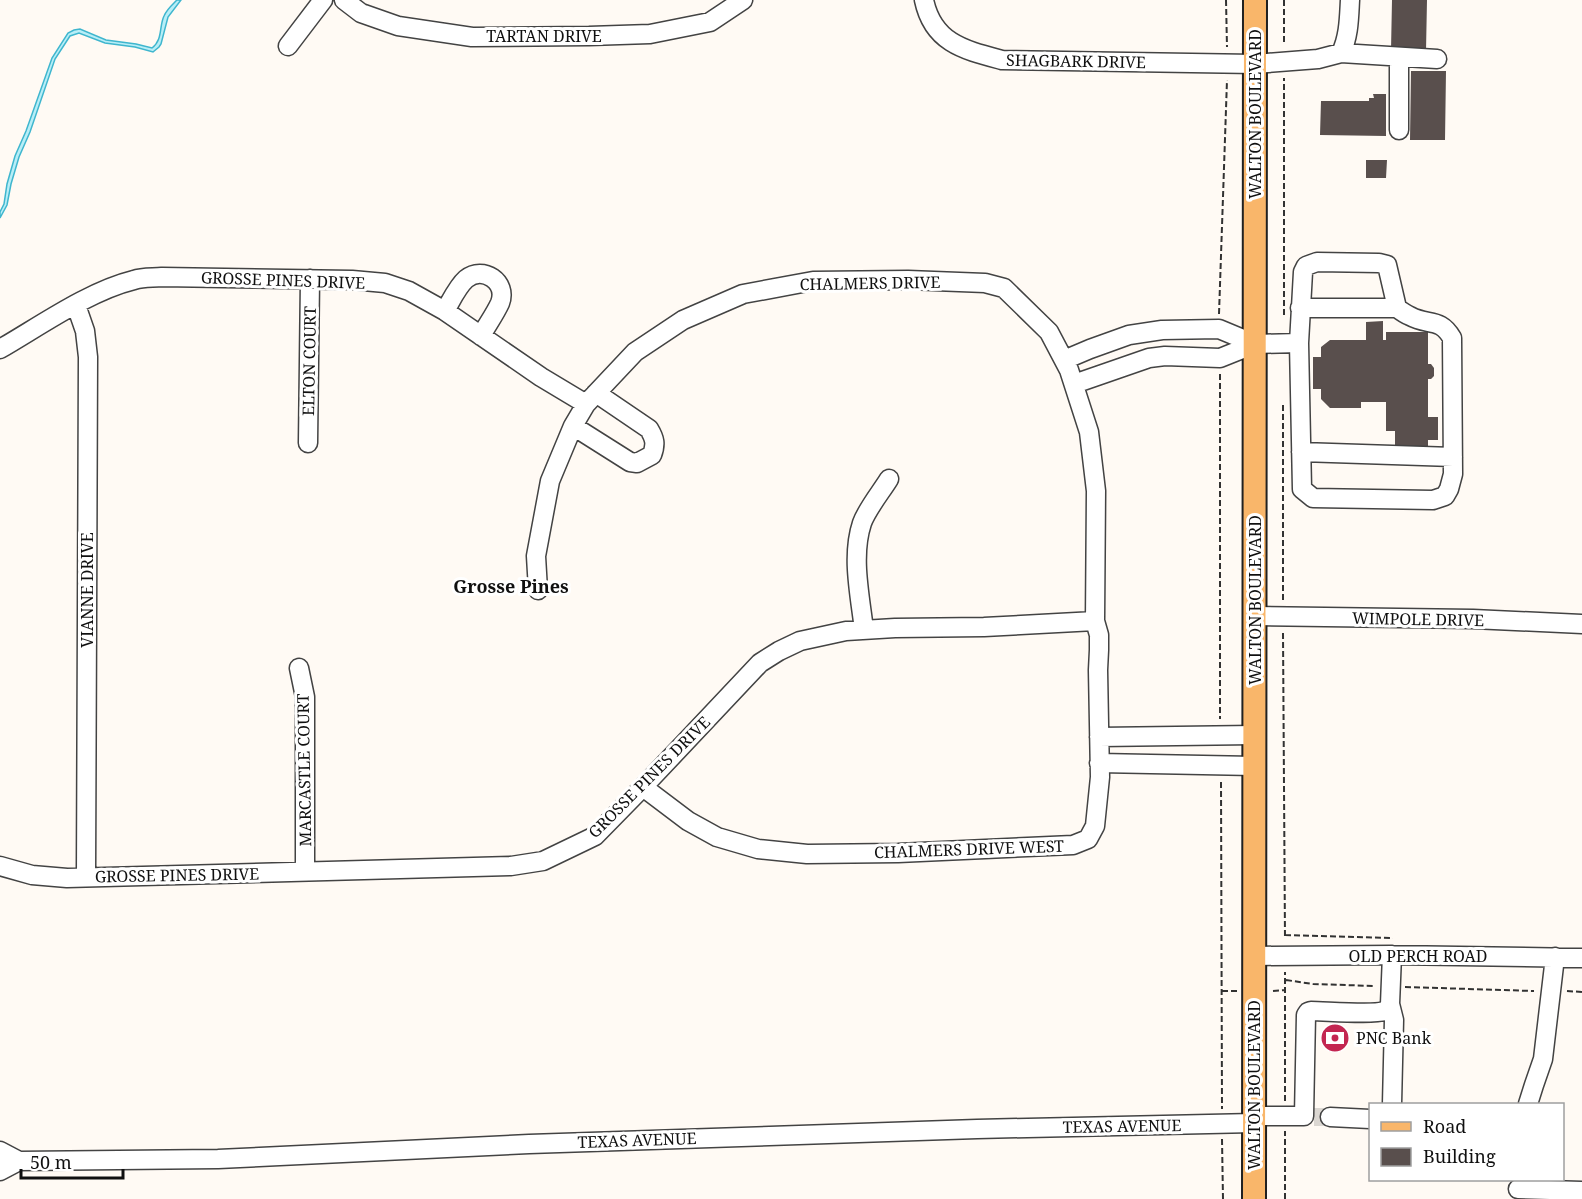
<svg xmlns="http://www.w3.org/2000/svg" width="1582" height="1199" viewBox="0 0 1582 1199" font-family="'Noto Serif',serif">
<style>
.water{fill:#b8eef7;stroke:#3fb6ce;stroke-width:1.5}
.building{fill:#594f4d}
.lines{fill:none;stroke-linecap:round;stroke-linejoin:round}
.minor-tunnel{stroke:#dbd7d2;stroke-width:18;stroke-dasharray:18 9;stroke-linecap:butt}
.minor-casing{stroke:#434343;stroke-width:21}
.major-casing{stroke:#212121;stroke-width:26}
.path{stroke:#323232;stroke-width:2;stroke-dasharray:6 3;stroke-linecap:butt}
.minor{stroke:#fff;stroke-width:18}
.major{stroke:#f9b66a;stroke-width:22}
.labels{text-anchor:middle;stroke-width:6;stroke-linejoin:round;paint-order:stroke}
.street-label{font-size:16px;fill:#101010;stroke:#fff}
.poi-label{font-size:16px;fill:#101010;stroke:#fff;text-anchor:start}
.neighbourhood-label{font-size:18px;font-weight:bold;fill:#101010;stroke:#fff}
</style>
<rect width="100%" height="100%" fill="#fffaf4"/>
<path class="water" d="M177,0H181L168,17L161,44L159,47L153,52L135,47L105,43L79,33L70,36L55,59L30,132L19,157L11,184L7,205L0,218V212L4,204L7,184L15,156L26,131L52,58L68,33L74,30L80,29L106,40L136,44L152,48C163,40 159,26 164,16C167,9 172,5 177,0Z"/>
<path class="building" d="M1392,0H1427L1426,51L1391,50Z
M1411,71H1446L1445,140H1410Z
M1373,94H1386V136L1320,135L1321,101H1369V98H1374Z
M1366,160H1387L1386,178H1366Z
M1383,321V340H1386V332H1428V364H1431L1434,368V376L1431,379H1428V417H1438V440H1428V447H1395V431H1386V402H1361V408H1330L1321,399V389H1313V357H1321V347L1330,340H1366V322Z"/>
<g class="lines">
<path class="minor-tunnel" d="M1314,1117H1330"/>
<g class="minor-casing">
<path id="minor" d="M344,0L361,13L398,26L472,37L589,36L650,34L710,22L743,0
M924,0C933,43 964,50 1002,60L1255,64L1318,59L1341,53C1349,36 1349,18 1350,0
M288,46L323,0
M1341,53L1437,59
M1399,57V130
M76,305L85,331L88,357L86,877
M1300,308H1397
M445,311C451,301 457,287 466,279C483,265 508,282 500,303C495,314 487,325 481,336
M0,349C40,326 89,291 134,280C143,277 153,278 162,277L352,280L385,283L409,291L445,311L541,377L586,404
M1064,360L1090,349L1129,335L1162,330L1219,329L1255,344
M1074,384L1149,358L1165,356L1220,358L1255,344L1299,343L1303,272L1306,266L1317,262L1379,263L1387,265L1397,308C1401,311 1405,314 1410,316C1428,326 1440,317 1452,338L1453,474L1449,489L1445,496L1433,500L1313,498L1302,489L1299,343
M573,426L630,462L637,463L652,455C656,444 655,439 649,429L596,393
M308,443L310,279
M1301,452L1453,457
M538,590L536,556L550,481L573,426L586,404L635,352L683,320L743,294L813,281L908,280L985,283L1004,288L1049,332L1069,370L1089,432L1096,491L1095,621L1099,635V650L1098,670L1100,777L1095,826L1088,839L1073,845L898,853L807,854L758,849L717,837L688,821L643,787
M1255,616L1473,619L1582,624
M864,630C860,595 851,556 862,523C867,509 881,492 889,479
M299,668L305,697V872
M1099,737L1254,735
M1099,763L1254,766
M0,866L32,875L67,878L511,866L543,861L595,836L643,787L760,663L779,651L800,641L846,631L895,628L984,627L1095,621
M1253,956L1392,955L1582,958
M1390,1004L1394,1020L1392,1104
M1528,1104L1534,1085L1543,1059L1555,957
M1254,1116H1304L1306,1015L1308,1012L1311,1011C1325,1011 1373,1015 1384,1011C1388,1010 1388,1008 1390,1004L1392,955
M1330,1117L1370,1119
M0,1151L19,1161
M0,1171L19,1161L218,1159L529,1144L977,1129L1254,1123
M1518,1189L1582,1191"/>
</g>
<g class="major-casing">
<path id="major" d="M1254,1199L1255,0"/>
</g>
<path class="path" d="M1226,0L1227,47
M1284,0V45
M1219,314L1227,80
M1284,315V78
M1220,374V719
M1283,600V405
M1283,633L1285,939
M1221,782L1222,1109
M1285,935L1393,938
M1286,980L1313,984L1375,986
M1405,987L1534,991
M1222,991H1238
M1273,991L1285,990
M1567,991L1582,992
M1285,1101V972
M1222,1139L1223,1199
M1285,1199V1131"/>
<use href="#minor" class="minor"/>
<use href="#major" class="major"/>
</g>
<defs>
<g id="bank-disc" transform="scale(1.5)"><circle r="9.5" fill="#c32651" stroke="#fff"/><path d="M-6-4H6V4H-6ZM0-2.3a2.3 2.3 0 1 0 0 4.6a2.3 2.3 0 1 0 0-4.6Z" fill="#fff"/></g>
</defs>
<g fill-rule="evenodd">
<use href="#bank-disc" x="1335" y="1038"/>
</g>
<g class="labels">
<g class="street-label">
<text x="544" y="42">TARTAN DRIVE</text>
<text transform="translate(1076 61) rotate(1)" y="6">SHAGBARK DRIVE</text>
<text transform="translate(1255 114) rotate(-90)" y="6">WALTON BOULEVARD</text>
<text transform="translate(283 280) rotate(2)" y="6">GROSSE PINES DRIVE</text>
<text transform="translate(870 283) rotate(-1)" y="6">CHALMERS DRIVE</text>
<text transform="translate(309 361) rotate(-89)" y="6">ELTON COURT</text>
<text transform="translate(87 590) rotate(-90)" y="6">VIANNE DRIVE</text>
<text transform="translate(1255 600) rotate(-90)" y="6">WALTON BOULEVARD</text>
<text transform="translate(1418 619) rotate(1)" y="6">WIMPOLE DRIVE</text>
<text transform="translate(304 770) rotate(-91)" y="6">MARCASTLE COURT</text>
<text transform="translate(649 777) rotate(-45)" y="6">GROSSE PINES DRIVE</text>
<text transform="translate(969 849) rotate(-2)" y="6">CHALMERS DRIVE WEST</text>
<text transform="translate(177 875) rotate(-1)" y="6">GROSSE PINES DRIVE</text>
<text x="1418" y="962">OLD PERCH ROAD</text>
<text transform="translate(1254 1085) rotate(-90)" y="6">WALTON BOULEVARD</text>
<text transform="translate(1122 1126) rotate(-1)" y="6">TEXAS AVENUE</text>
<text transform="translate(637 1140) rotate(-2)" y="6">TEXAS AVENUE</text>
</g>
<g class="poi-label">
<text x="1356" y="1044">PNC Bank</text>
</g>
<g class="neighbourhood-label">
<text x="511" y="593">Grosse Pines</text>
</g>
</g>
<rect x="1369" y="1103" width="195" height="78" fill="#ffffff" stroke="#9f9f9f" stroke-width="1.5"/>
<rect x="1381" y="1122" width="30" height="9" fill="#f9b66a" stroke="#9f9f9f" stroke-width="1.5"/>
<text x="1423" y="1133" font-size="18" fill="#101010">Road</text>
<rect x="1381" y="1148" width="30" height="18" fill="#594f4d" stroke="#9f9f9f" stroke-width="1.5"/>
<text x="1423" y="1163" font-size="18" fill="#101010">Building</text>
<path d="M21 1169v9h102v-9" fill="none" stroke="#101010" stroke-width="3"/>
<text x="30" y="1169" font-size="18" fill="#101010" stroke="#ffffff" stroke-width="4.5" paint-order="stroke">50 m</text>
</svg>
